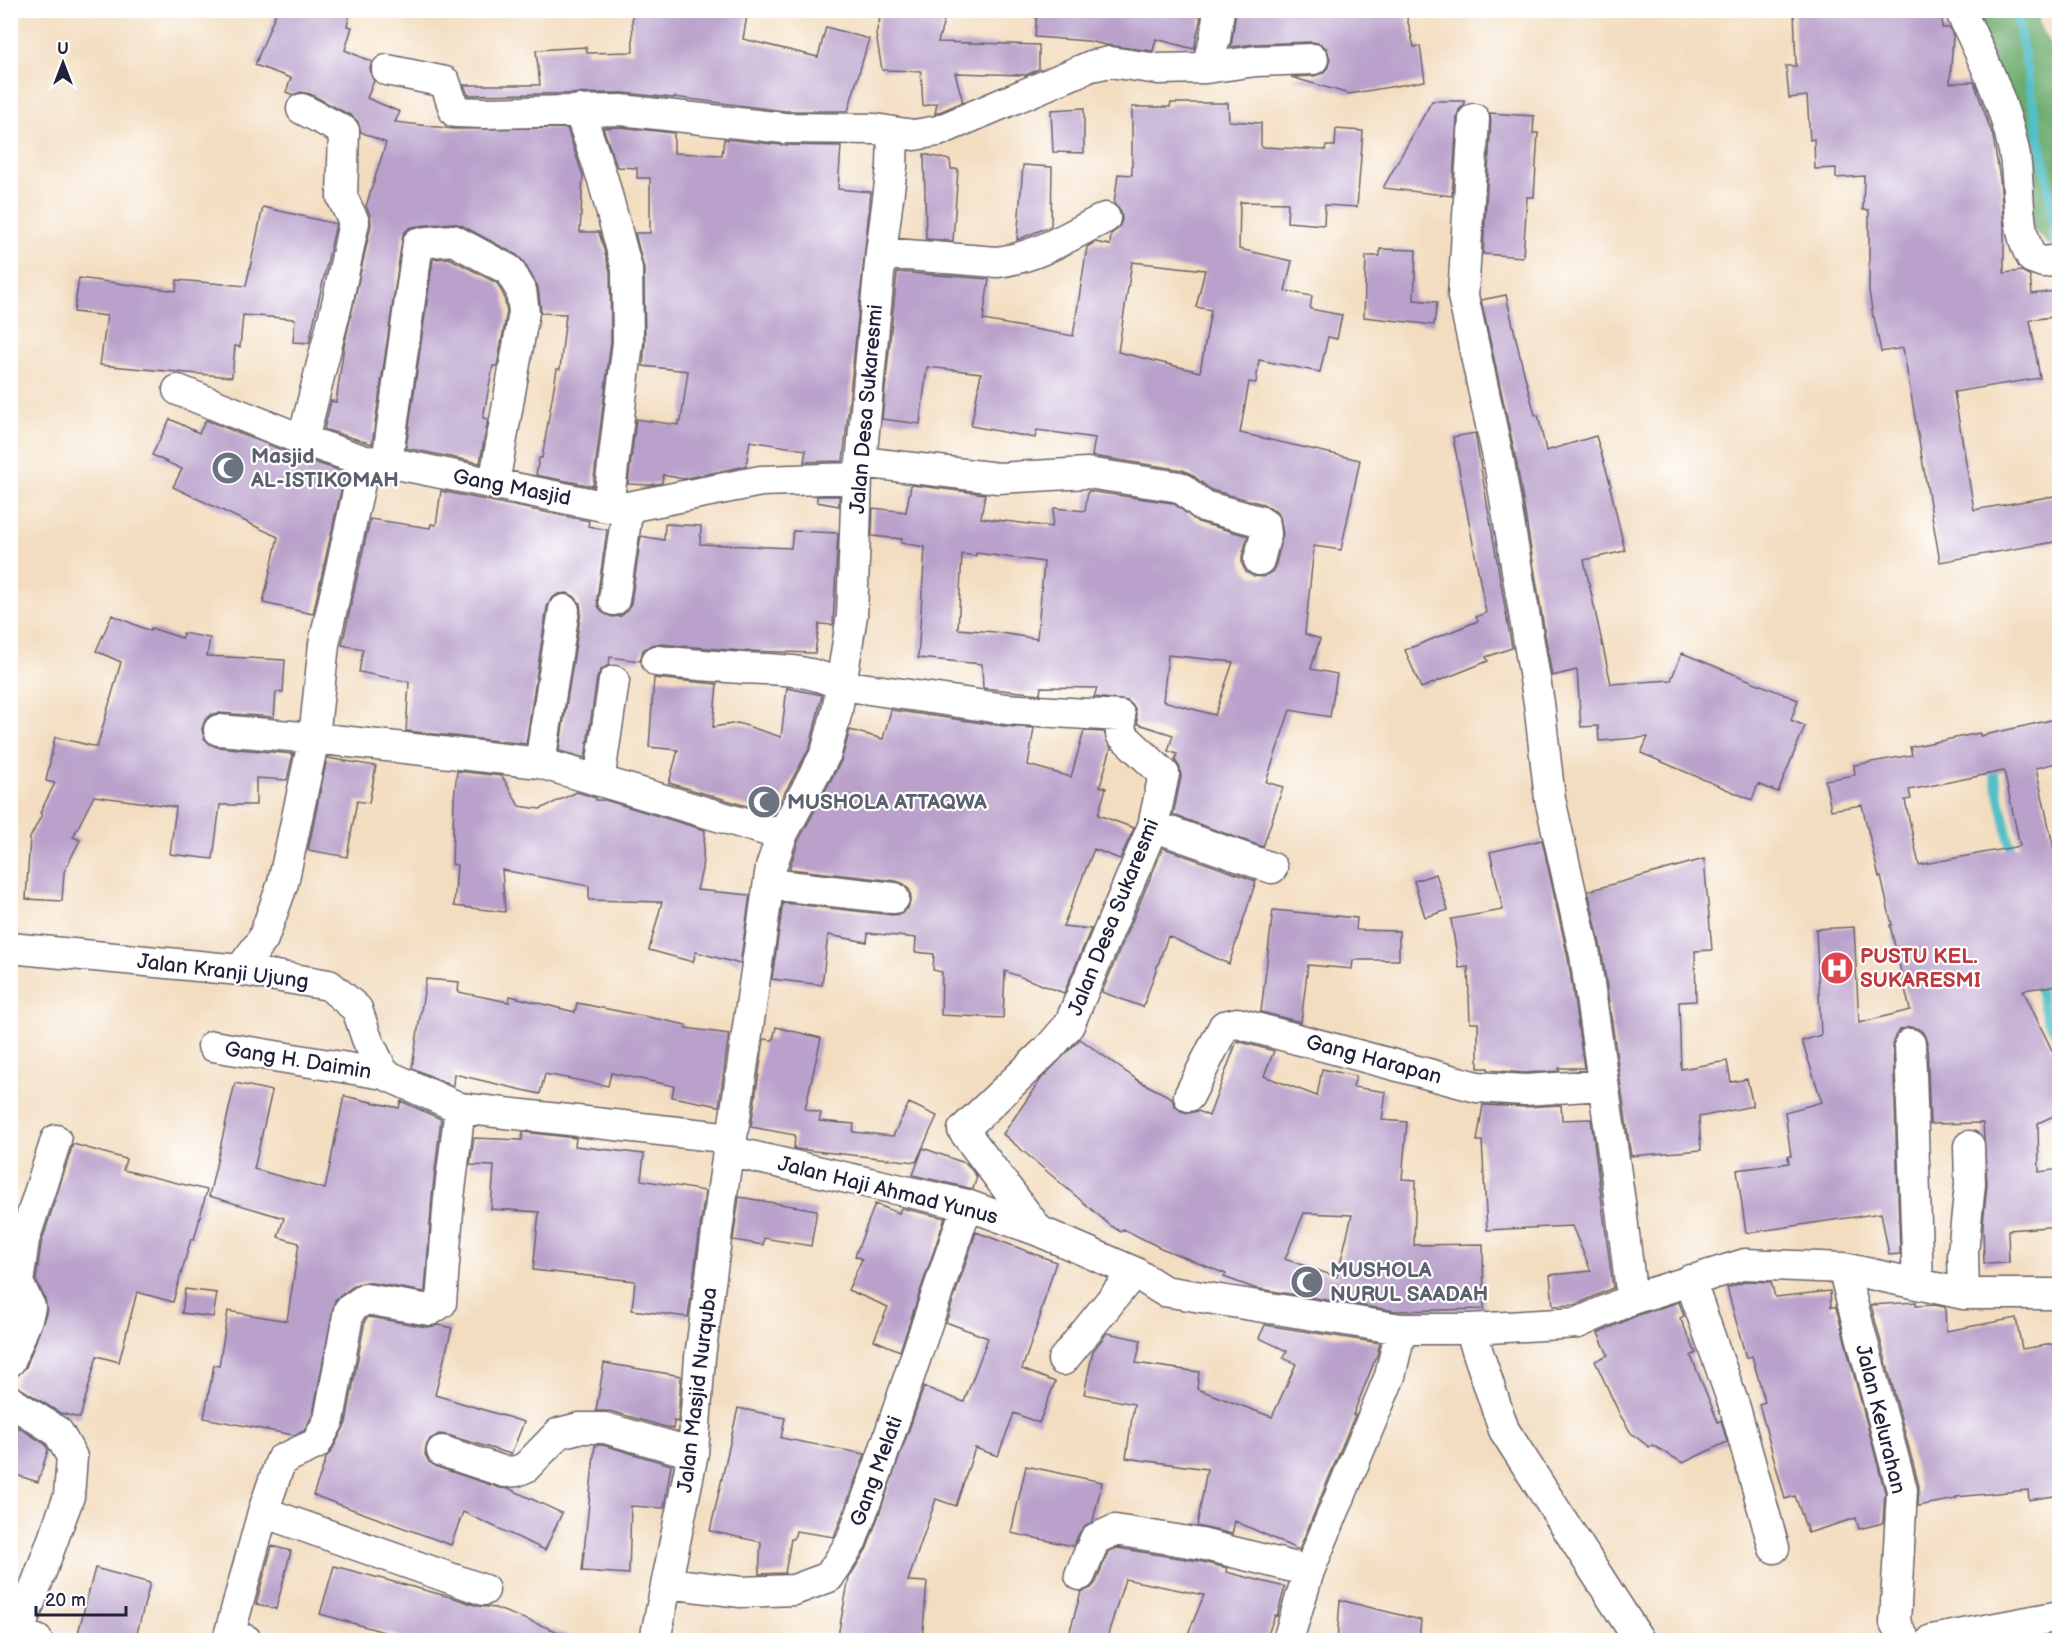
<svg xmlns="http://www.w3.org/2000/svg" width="2070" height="1651" viewBox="0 0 2070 1651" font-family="'Balsamiq Sans',sans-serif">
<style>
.forest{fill:#6cab6d;stroke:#476654;stroke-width:1.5}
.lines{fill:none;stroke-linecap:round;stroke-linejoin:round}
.stream{stroke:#51bfc8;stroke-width:9}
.building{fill:#b9a1cb;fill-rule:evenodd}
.minor-casing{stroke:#6b636a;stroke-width:33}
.minor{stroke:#fff;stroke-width:30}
.labels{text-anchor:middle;stroke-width:4.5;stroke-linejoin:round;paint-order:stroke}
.street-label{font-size:21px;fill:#22223b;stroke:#fff}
.worship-label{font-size:21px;font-weight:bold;fill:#5b616d;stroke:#fff;text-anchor:start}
.health-label{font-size:21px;font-weight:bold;fill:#be3a42;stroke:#fff;text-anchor:start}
</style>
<rect width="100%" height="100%" fill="#fff"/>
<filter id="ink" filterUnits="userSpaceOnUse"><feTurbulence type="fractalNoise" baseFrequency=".0167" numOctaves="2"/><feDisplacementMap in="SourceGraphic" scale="12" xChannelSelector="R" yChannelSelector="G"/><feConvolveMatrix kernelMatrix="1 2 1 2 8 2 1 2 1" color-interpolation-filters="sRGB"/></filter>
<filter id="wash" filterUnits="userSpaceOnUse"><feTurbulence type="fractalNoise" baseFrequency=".008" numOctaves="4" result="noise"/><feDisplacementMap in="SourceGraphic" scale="24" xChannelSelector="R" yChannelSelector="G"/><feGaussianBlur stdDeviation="1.35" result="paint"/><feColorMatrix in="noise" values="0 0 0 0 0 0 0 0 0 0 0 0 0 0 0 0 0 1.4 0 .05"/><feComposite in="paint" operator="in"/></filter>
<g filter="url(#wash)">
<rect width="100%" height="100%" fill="#f3ddc0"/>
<path class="forest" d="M1975,11H2038V22L2059,66V246L2052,247L2028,223Z"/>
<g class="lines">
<path class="stream" d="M2016,10L2047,178L2058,256
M1992,764L2013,859
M2036,978L2047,1019L2060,1040"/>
</g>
<g id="blocks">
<path class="building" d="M277,10H351L347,26L352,27L345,50L372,62L370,67L371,75L374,81L367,98L400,112L395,122L454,129L567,128L583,176L580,232H599L610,271L611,341L593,486L536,475L539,458H542L557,369H560L566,314L541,313L538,287L523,261L517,255L461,225L452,223L417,226L409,228L403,234L372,444L324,429L331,401L336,402L344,346L371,225L370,215L366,206L386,143L361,132L358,122L352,116L310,94L301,92L293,95L286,92L291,78L255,65Z
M632,10H748L743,39L818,57L826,27L869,39L848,111H785L674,97V98L623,93L468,95L464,85H540L536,50L586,47L587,53L633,52Z
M882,10H947L938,42L1039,45V69L1026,75L955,73L963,102L935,114L937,103L923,106L921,71L882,70L876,34Z
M1037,10H1181L1201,17L1194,49L1156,39L1153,51L1106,45L1088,41L1035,37Z
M1236,10H1405L1414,47L1420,46L1425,81L1349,94L1291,77L1314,76L1323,73L1328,67L1330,59L1327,49L1321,44L1312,42L1255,44L1231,47Z
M1794,10H1943L1942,28H1950L1953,36L1950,83L1974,82L1993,137L2000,179L2004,227V273L2022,271L2030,276L2032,294L2055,291L2059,316L2030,320L2040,378L1954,392L1974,510L2060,495V541L1940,562L1903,348L1881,352L1874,317H1873L1869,291V210H1863L1864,176L1836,178V168L1815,169L1814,139L1810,140L1807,96L1789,98L1786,66H1796Z
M1432,101H1464V105L1459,110L1457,118L1452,196L1383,188Z
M1171,103H1228L1229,121L1261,123V147L1325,150L1326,146H1335L1336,129L1363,131L1357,207L1325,205L1324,225L1287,222L1288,203L1240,202L1239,249L1292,261L1285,291L1312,296L1310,309L1342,315L1337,339L1328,337L1320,372L1259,360L1256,383L1249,382L1240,433L1360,460L1341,550L1314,546L1305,634L1320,639L1311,669L1337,674L1330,717L1290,710L1266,782L1283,787L1263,847L1173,815L1181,777L1180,768L1175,760L1177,754L1168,751L1173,735L1138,724L1135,708L1128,701L1094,697L1097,688L1041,687L1040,694L983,688L982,664L918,658L925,547L901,543L902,539L872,536L873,508L906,512L911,485L985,494L981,518L1052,527L1054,508L1085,511L1088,491L1173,503L1198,522L1248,536L1242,556V564L1246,572L1254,576L1263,577L1272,572L1276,564L1283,533L1280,516L1275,511L1263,504L1211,490L1191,474L1183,470L1092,456L1095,438L1037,430L1035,438L971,426L981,373L927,367L920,424L882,419L897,272L989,279L983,320L1073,336L1087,247L1095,242L1110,245L1111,234L1119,228L1122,220L1121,211L1114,204L1118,174L1132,175V107H1170ZM1132,262L1205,270L1196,307L1211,310L1200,372L1118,352ZM976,553L1044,562L1037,639L995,632L958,629L962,554L976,556ZM1168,655L1233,662L1215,715L1163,701Z
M1084,108V153L1053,152L1051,110Z
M1490,113L1534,116L1533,133H1538L1534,197H1527L1523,257L1483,254L1491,120Z
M620,127L674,133V153L722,155L724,139L782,145L841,146L838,189L871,192L843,461L804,462L806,450L750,441L746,466L683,479L663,475L662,483L650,485L628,484L636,419L678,425L679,421H681L688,371L643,366L645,342L644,269L635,233H650V178H637V168L617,167L603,128Z
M924,154L950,160L951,169H958L953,241L926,239Z
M1023,165L1052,167L1051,226L1017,240Z
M263,207L336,224L309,343L293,342L295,319L243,315L240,347L235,346L232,377L100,365L107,316L74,312L79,278L176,291L177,280L246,286Z
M1380,249L1416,250L1414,300L1437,302L1434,325L1364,317L1366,256H1380Z
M449,258L497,283L504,296L507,312L497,366H493L483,418L488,419L480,463L406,448L433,259Z
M1506,295L1523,369L1535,415H1538L1546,451L1596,436L1611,486L1610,487L1625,551L1584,560L1611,684L1671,680L1682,653L1798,700L1791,720L1805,726L1778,792L1758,784L1752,800L1641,753L1648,737L1599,741L1598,726L1581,727L1577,670L1552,676L1516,459L1481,300Z
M170,419L199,433L206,420L307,460L345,472L313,614L263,603L278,537L173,487L182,469L152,455Z
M1475,433L1512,648L1486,657L1488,661L1421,688L1405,650L1478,621L1476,617L1486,613L1453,437Z
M441,491L589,521L588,526L607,530L597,598L598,606L603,613L612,617L621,616L628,610L631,603L641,536L664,540L665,524L701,526L700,544L791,548L793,531L838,533L833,625L819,624L815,653L742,651L659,644L651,645L643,650L640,661L610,657L609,665L601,670L597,678L585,758L559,751L581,612L580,603L574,596L567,593L558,594L551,599L547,607L526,744L406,731L409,682L359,672L363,649L342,645L370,519L430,528L431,524L436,525Z
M817,496H839V506L817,502Z
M112,615L150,631L151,628L182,638L183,633L210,638L207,656L285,660L283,692H276L274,717L220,713L212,714L205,720L202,729L204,738L210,744L217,747L293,754L287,780L256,778V805H220L213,859L170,854L176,807L94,796L73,837L80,840L64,872L62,901L26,899L30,838L42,814L40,813L55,783L46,781L55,737L97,747L121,662L96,651Z
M654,678L717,684L713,727L738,723L781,737L787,688L822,695L810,747L773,814L669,783L678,750L649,747Z
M891,710L1004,726L1034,728L1028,765L1071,777L1084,731L1104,732L1111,748L1100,786L1106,788L1098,815L1134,828L1120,859L1094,849L1063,926L1091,929L1064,993L1005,971L1003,1018L941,1015L942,972L933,970L934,954L915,952L916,938L868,933L867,942L828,935L822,985L772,979L783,903L892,915L901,914L908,908L911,899L910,891L904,884L896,881L789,869L798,842L841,761L850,730L883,739Z
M2060,718V762L2036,768L2060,877V985L2023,990L2060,1067V1113L2038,1123L2039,1172L2060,1169V1226L2008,1230L2009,1263L1984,1264L1983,1224L1987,1184L1983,1123L1930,1124L1927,1043L1924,1034L1919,1029L1910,1027L1900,1030L1895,1036L1893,1045L1900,1254L1889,1255L1881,1213L1746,1233L1737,1170L1789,1163L1788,1156H1791L1785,1112L1822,1102L1802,1041L1821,1035L1816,929L1854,927L1859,1023L1910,1010L1890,925H1892L1881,877H1879L1862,805L1831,810L1825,780L1855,775L1854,765L1912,755L1910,747L1980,733V736ZM2004,771L2020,846L1919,865L1905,800L1911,799L1909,790Z
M327,758L376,766L369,803L357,801L347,857L308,850Z
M457,771L502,776L519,806L540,809L577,792L596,798V800H605L705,830L702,869L697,890L750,895L740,964L696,952L693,962L649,950L662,902L589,900V886L502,870L505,912L454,906L457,865L452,864L454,799Z
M1542,840L1568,958L1584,1068H1559V1071L1525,1073L1488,1070V1068H1478V1023H1470L1468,967L1459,968L1451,919L1503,910L1490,852Z
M1163,848L1256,881L1229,964L1168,936L1143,1007L1102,992Z
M1704,859L1712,950L1695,951L1696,1001L1679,1002L1681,1069L1727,1061L1731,1082L1747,1079L1753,1106L1699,1117L1701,1150L1631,1156L1602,953L1588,891Z
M1436,874L1448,910L1425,917L1414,881Z
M1273,910L1357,918L1356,930L1399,931V960H1353L1352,969L1308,965L1301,1022L1261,1012Z
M426,979L459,982L458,992L509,1002L510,996L575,1012L577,1003L668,1021L686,1025L685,1028L729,1034L719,1106L672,1097L674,1086L611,1073L608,1086L545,1074L540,1094L454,1074L453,1086L412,1068Z
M776,1027L821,1038L805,1109L821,1113L819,1121L854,1124L853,1132L893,1136L909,1103L937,1116L916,1162L796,1149L794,1148L795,1135L751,1127L764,1039L773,1040Z
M1080,1039L1139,1081L1172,1098L1174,1105L1181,1111L1189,1113L1198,1111L1209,1116L1237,1041L1274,1051L1264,1076L1317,1096L1322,1069L1356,1076L1353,1087L1386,1092L1382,1120L1407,1122L1402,1179L1416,1180L1414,1245L1483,1244L1484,1309L1395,1311L1254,1288L1224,1277L1226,1274L1161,1248L1123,1229L1121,1232L1111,1226L1003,1134L1041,1079ZM1304,1213L1352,1215L1337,1277L1285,1259Z
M235,1083L272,1091L254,1169L325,1189L344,1096L399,1108L401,1101L441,1119L432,1196L425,1292L367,1282L355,1285L335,1300L313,1414L304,1431L293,1435L204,1418L214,1365L219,1366L228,1311L287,1321L299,1243L278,1237L284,1218L209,1196Z
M1483,1105L1524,1107L1561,1105L1562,1120L1591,1119L1613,1288L1575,1305L1553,1306L1550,1275L1591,1271L1572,1226L1487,1230L1482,1141H1477Z
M523,1132L576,1138L575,1146L644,1154L641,1180L705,1191L688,1317L632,1310L635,1281L533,1270L539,1212L491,1209L494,1166L470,1165L474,1138L522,1140Z
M73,1144L126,1159L123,1170L207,1190L194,1240L191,1239L173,1302L137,1292L119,1362L97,1356L80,1418L60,1413L15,1385L17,1376L26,1367L47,1311L45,1299L36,1280L41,1244Z
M923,1148L967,1164L977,1177L973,1189L913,1175Z
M739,1197L817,1210L811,1246L764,1238L763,1245L733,1240Z
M875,1204L899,1213L901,1208L945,1218L900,1351L874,1340L888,1307L848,1290L862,1259L855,1256Z
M976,1232L1056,1262L1040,1314H1041L1022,1369L1055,1382L1039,1423L1014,1413L998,1456L975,1448L956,1506L936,1499L908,1581L927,1582L922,1641L884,1638V1641H837L849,1578L867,1548L924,1387L964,1402L988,1338L946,1322Z
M1747,1281L1771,1282L1775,1297L1830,1291L1831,1307H1836L1885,1492L1883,1523L1859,1529L1856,1518L1808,1533L1795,1496L1785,1499L1759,1404L1765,1402L1752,1356L1746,1358L1727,1288Z
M185,1289L217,1293L213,1317L182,1313Z
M1679,1302L1684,1316L1680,1318L1696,1353L1691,1356L1718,1422L1721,1420L1727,1442L1683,1463L1652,1445L1649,1447L1631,1433L1620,1415L1595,1361L1608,1355L1598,1333L1638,1315Z
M1916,1302V1306L1934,1305L1945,1307L1946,1331L2016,1318L2022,1349L2060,1343V1495L2029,1500L2028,1490L1956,1497V1499L1918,1506L1919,1486L1871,1305Z
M369,1317L427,1327L439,1325L452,1328L435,1395L524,1422L511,1454L447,1435L439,1434L430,1439L426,1446L425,1454L429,1462L437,1467L500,1488L510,1489L562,1513L545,1550L463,1512L451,1545L313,1495L327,1456L331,1452L346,1423L365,1320Z
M1265,1325L1380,1343L1377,1355L1353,1415H1355L1299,1550L1235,1521L1232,1534L1197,1526L1207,1469L1126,1458L1134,1404L1084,1394L1093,1351L1107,1333L1141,1340L1136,1363L1199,1372L1197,1389L1272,1417L1296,1364L1283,1358L1287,1351L1259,1338Z
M604,1363L681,1376L678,1422L674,1421L673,1429L610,1411H596Z
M738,1408L785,1418L781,1438L865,1454L834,1537L796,1531L794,1539H791L785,1573L759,1574L761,1542L710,1531Z
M10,1422L45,1444L48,1450L38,1482L10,1473Z
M595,1445H603L671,1465L664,1508L631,1506L629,1574L582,1571Z
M1026,1466L1102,1482L1093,1521L1080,1532L1073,1546L1011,1533Z
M272,1546L291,1551L276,1609L256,1604Z
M1117,1548L1198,1561L1227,1568L1226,1572L1285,1587L1277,1616L1275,1615L1265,1641H1185L1204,1595L1125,1579L1106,1641H1092L1069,1634L1081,1592L1091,1588L1096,1582L1108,1552Z
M334,1566L454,1598L478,1606L495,1608L575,1638V1641H416L320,1614Z
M95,1568L150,1583L135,1641H76Z
M1340,1600L1421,1620L1419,1641H1337Z"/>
</g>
</g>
<g filter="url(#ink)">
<use href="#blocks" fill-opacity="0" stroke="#6b636a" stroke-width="1.5"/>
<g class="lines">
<g class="minor-casing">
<path id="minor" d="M1960,10C1982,56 2004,101 2014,151C2021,186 2014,227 2032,258L2043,262L2060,260
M1206,68L1256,61L1313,59
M387,70L445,82L455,112L484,113L621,110L784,128L875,129L893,132
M302,109L344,131L342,197L354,222L337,304L303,440
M579,110L603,180L627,269L628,342L608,507
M1474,119L1463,296L1499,462L1539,703L1550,799L1585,955L1621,1209L1632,1299
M881,253L997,262C1036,258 1070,235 1105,218
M178,390L303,440L365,461L387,462L608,507H628L761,481L857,478
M387,462L418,243L453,240L509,270L521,290L524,312L494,484
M861,462L998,478L1087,473L1180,487L1203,506L1259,521L1265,525L1266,534L1259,560
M614,600L628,507
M657,661C685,664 713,666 741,668C779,670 807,668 841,685L1006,709L1120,716L1121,734L1164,774L1153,826L1069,1025L1048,1049L963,1130L1039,1231
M219,730L314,738L540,763L782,835
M540,763L564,610
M599,781L614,681
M1153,826L1272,868
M769,884L894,898
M10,948L240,970L329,985L357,1009L367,1039L384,1074
M240,970L263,939L283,883L314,738L324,644L365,461
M1910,1044L1918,1284
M213,1046L384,1074L460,1108L732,1138
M1189,1096L1224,1026L1237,1023L1477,1087L1525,1090L1603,1085
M728,1151L967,1205L1039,1231L1134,1272L1164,1291L1401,1329H1470L1578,1323L1632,1299L1745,1264L1843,1268L1964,1294H2060
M1843,1268L1902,1490L1895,1623L1905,1640
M1690,1280L1735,1408L1774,1548
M1964,1294L1963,1252L1970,1184L1969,1146
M1470,1329L1504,1430L1639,1640
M1063,1360L1134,1272
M10,1361L27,1319L30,1307L18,1283L24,1240L56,1140
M10,1401L58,1432L72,1457L69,1496L18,1634L37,1640
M442,1451L505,1472L517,1471L526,1467L559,1433L579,1428H605L693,1453
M263,1512L484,1590
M1080,1575L1095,1539L1115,1530L1201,1544L1309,1571
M668,1583L741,1592L794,1590L829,1577L851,1542L879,1466L967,1205
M246,1640L229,1636L263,1512L281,1460L316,1444L329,1420L349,1310L365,1299L430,1310L441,1303L449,1198L460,1108
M655,1640L693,1453L700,1357L728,1151L732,1138L771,867L782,835L826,753L837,711L852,615L857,478L861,462L881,253L892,167L893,132L914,135L938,131L1091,66L1110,62L1158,69L1206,68L1215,39L1219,10
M1288,1640L1309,1571L1390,1376L1401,1329
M1932,1640L2060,1616"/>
</g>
<use href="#minor" class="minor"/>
</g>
</g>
<defs>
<g id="mosque-disc" transform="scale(1.725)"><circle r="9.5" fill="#6b7280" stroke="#fff"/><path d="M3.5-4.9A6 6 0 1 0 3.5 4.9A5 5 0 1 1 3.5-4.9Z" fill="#fff"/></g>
<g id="hospital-disc" transform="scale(1.725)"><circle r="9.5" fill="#e0444e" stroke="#fff"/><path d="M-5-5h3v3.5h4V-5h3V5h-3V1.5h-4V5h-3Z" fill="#fff"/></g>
</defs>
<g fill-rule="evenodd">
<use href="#mosque-disc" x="228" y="468"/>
<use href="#mosque-disc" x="764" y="802"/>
<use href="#hospital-disc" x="1837" y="968"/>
<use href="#mosque-disc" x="1307" y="1282"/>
</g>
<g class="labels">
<g class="street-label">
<text transform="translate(866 409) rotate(-85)" y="7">Jalan Desa Sukaresmi</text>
<text transform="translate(512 487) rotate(11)" y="7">Gang Masjid</text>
<text transform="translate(1113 917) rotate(-68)" y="7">Jalan Desa Sukaresmi</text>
<text transform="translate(223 971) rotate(7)" y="7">Jalan Kranji Ujung</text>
<text transform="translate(1374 1059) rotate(15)" y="7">Gang Harapan</text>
<text transform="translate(298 1060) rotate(9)" y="7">Gang H. Daimin</text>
<text transform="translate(888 1190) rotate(14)" y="7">Jalan Haji Ahmad Yunus</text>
<text transform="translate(697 1390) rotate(-83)" y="7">Jalan Masjid Nurquba</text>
<text transform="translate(1881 1419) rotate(76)" y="7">Jalan Kelurahan</text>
<text transform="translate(876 1471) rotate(-70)" y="7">Gang Melati</text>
</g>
<g class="worship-label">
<text x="251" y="463">Masjid<tspan x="251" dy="24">AL-ISTIKOMAH</tspan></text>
<text x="787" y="809">MUSHOLA ATTAQWA</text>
<text x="1330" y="1277">MUSHOLA<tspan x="1330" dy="24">NURUL SAADAH</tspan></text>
</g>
<g class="health-label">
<text x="1860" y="963">PUSTU KEL.<tspan x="1860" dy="24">SUKARESMI</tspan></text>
</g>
</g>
<rect width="2070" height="1651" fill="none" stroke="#fff" stroke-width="36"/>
<g transform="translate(63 63)" stroke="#ffffff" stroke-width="4.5" paint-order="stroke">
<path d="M0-4.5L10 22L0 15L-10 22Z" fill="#22223b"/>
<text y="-9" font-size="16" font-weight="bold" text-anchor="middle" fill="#22223b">U</text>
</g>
<path d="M36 1606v9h90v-9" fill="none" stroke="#22223b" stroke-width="3"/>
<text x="45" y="1606" font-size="18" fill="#22223b" stroke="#ffffff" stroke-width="4.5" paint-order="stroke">20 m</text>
</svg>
